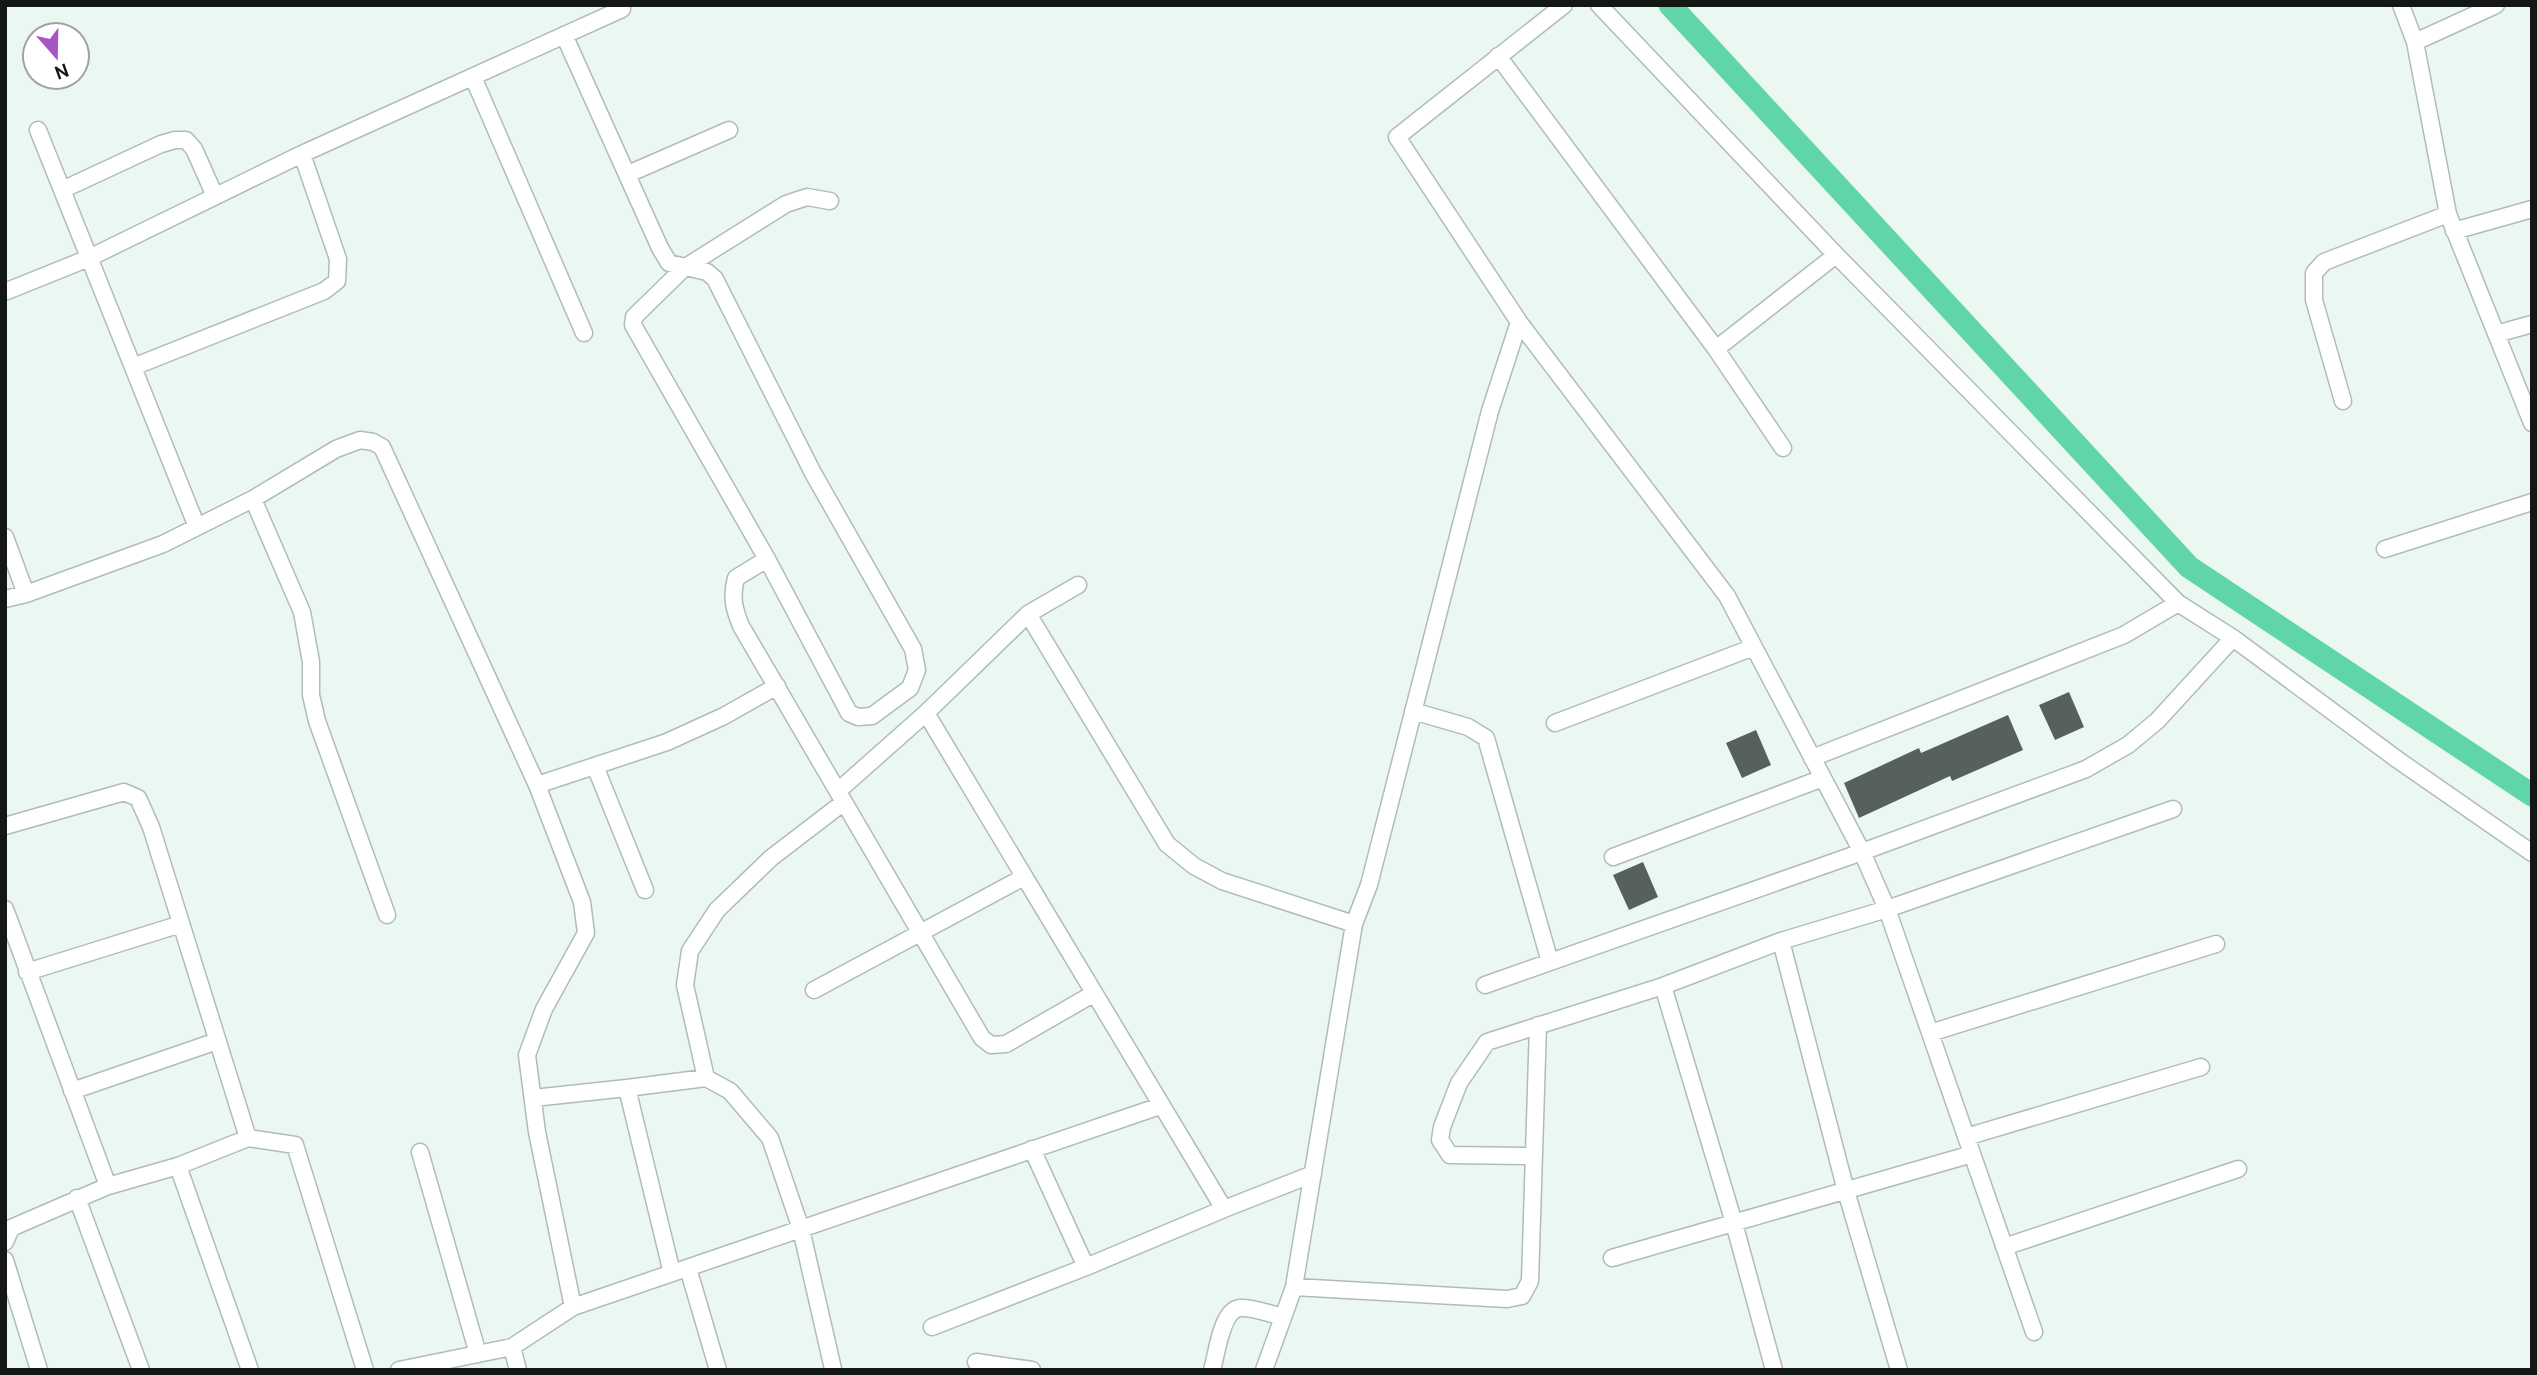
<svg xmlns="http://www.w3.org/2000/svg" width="2537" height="1375" viewBox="0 0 2537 1375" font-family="Cabin,sans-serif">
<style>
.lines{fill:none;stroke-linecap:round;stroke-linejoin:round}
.canal{stroke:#60d5aa;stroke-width:23}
.building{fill:#56615c}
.street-casing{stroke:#b0bcb7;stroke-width:19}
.street{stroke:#fff;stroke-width:16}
</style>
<rect width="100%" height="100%" fill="#ebf8f2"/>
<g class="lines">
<path class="canal" d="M1670,5L2189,567L2532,795"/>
</g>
<path class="building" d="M2069,692L2084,727L2055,740L2039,705Z
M2008,715L2023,750L1952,781L1950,776L1859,818L1844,783L1919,748L1921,753Z
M1756,730L1771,765L1742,778L1726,743Z
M1643,862L1658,897L1629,910L1613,875Z"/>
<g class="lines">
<g class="street-casing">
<path id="street" d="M1564,5L1397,137L1519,322L1727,596L1862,852L1887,909L2034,1332
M1599,5L1836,255L2178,603L2233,638L2398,760L2532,853
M2401,5L2415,42L2448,214L2532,423
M564,35L660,248L669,263L707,272L715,279L813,473L913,649L917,670L910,688L872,716L858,717L849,713L767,559
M2415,42L2496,5
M1498,56L1716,349L1783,448
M473,77L584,333
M38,130L197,527
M628,174L729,130
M62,190L161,144L175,140H186L194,149L215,196
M830,201L807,197L786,204L684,268L634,317L633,325L767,559L736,578C731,597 734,609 741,626L982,1038L991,1045L1006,1044L1093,994
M2454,231L2532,209
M7,291L89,258L302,154L622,9
M2496,334L2532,324
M1716,349L1836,255
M133,367L324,291L337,281L338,259L302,154
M2343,401L2314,300V273L2324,262L2448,214
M253,499L302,612L311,662V695L317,721L387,915
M5,537L26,594
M2385,549L2532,502
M5,599L26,594L163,544L253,499L336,449L360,440L373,442L382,447L537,785L582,902L586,933L544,1009L527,1055L537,1132L573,1307
M1028,614L1167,844L1194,866L1222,881L1354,924
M1413,711L1468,727L1486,738L1550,962
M926,713L1224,1209L1313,1174
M1555,723L1754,647
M1812,758L2124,635L2178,603
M595,766L645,890
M537,785L667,742L724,716L777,686
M838,791L926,713L1028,614L1078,585
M5,826L124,792L138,798L151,827L248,1138L178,1166L108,1186L11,1228L5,1242
M1613,857L1823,778
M5,909L108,1186
M1781,941L1846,1191L1899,1370
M27,972L181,924
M1485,985L1862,852L2086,769L2128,745L2157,721L2233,638
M1663,986L1734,1223L1774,1370
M814,990L1024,877
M1930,1033L2216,944
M706,1078L685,985L690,951L717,910L771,858L844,802
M72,1091L217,1041
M533,1098L627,1088
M1966,1137L2201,1067
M248,1138L295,1145L365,1370
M1032,1149L1086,1267
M420,1152L478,1354
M1534,1156L1450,1155L1440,1140L1442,1127L1459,1083L1487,1042L1663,986L1781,941L1887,909L2173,809
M178,1166L250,1370
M77,1198L141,1370
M2004,1247L2238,1169
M1612,1258L1972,1154
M5,1260L39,1370
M688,1268L718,1370
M672,1273L627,1088L706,1078L730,1091L770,1138L801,1229L833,1369
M1294,1287L1507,1299L1522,1296L1530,1281L1538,1025
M932,1327L1086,1267L1224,1209
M512,1347L518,1370
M976,1362L1032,1370
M399,1370L512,1347L573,1307L1160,1106
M1212,1370C1217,1354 1221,1310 1240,1308C1253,1307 1270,1314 1283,1317
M1264,1370L1294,1287L1354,924L1369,885L1490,411L1519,322"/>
</g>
<use href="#street" class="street"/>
</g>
<rect width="2537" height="1375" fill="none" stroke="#131815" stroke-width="14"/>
<g transform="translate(56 56) rotate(160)"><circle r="33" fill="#ffffff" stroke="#a1a3a1" stroke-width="2"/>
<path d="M0-5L12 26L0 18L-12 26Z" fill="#a856c5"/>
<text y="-10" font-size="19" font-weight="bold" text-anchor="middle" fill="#131815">N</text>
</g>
</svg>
